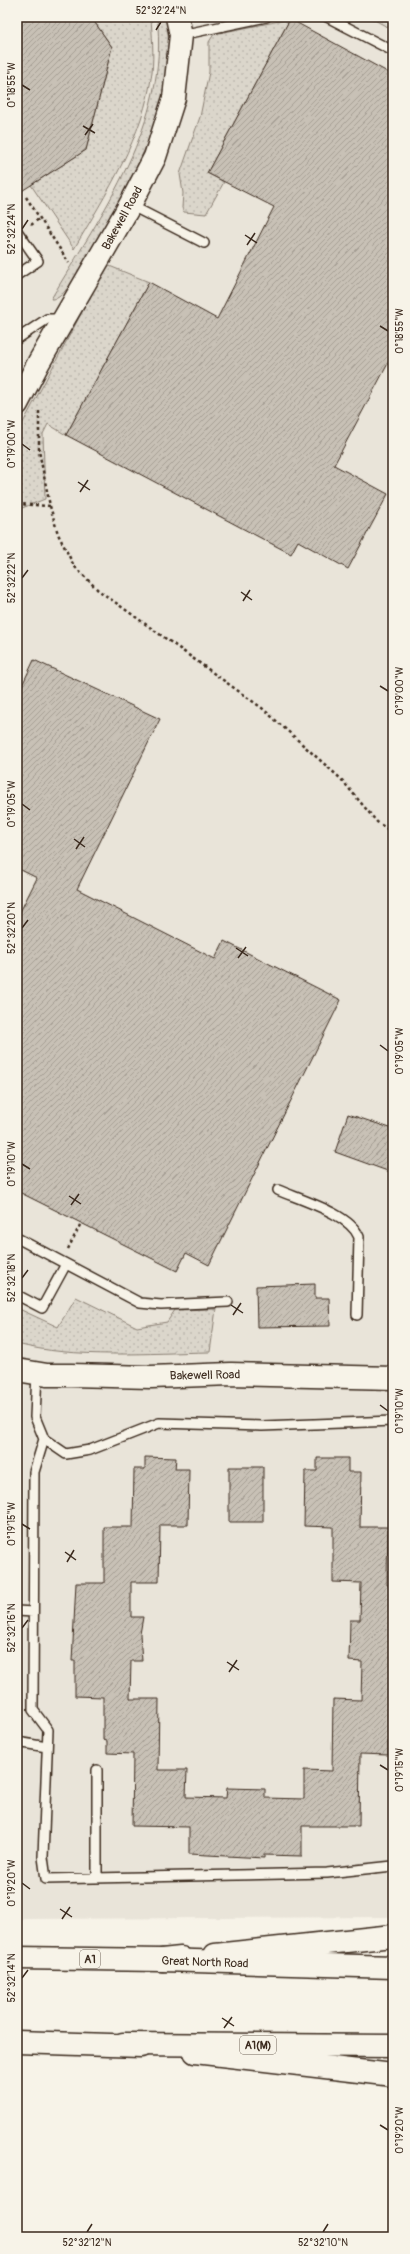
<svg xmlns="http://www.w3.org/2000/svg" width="410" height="2254" viewBox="0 0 410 2254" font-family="Pangolin,sans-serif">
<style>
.built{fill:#e9e4d9}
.grass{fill:url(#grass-dots);stroke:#8b8074}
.building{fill:url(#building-hatch);stroke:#3b2a1e}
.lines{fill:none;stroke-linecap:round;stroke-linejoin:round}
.service-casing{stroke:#3b2a1e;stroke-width:12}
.tertiary-casing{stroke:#3b2a1e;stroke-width:25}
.trunk-casing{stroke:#3b2a1e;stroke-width:25}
.motorway-casing{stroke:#3b2a1e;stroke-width:25}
.path{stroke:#3b2a1e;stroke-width:2.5;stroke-dasharray:3 3;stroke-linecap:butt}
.service{stroke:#f7f3e8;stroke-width:9}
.tertiary{stroke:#f7f3e8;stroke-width:22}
.trunk{stroke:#f7f3e8;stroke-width:22}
.motorway{stroke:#f7f3e8;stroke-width:22}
.ticks{fill:none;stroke:#3b2a1e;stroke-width:1.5}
.labels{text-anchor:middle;stroke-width:3;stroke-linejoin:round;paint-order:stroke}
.shield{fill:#f7f3e8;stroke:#73665b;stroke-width:1}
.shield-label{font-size:11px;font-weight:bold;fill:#3b2a1e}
.street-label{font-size:12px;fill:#3b2a1e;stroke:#f7f3e8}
.neatline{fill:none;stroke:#3b2a1e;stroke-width:1.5}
.ticks-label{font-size:10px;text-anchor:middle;fill:#3b2a1e}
</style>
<defs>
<pattern id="grass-dots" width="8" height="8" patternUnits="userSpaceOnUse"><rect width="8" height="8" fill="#dbd6cb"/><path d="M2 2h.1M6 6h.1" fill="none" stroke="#bdb8ae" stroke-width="1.8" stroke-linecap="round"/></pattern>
<pattern id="building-hatch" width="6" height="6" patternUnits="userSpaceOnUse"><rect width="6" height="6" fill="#c8c1b6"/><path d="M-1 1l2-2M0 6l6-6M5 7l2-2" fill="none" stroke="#a49d93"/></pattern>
</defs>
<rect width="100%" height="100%" fill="#f7f3e8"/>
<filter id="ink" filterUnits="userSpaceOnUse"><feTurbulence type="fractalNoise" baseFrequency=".025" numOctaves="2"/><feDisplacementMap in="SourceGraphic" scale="8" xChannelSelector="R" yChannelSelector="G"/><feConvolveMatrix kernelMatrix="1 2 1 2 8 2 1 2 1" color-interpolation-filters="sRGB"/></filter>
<g filter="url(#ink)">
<path class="built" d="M17,17H393V1917L17,1919Z"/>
<path class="grass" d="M91,17H151C152,35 154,54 152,72C144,136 106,194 74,249L31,185L86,150L112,47Z
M157,17H167C171,51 166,89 156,122C148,148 78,289 57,298C55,299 53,299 51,299C101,214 170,121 157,17Z
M369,17H393V30Z
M290,19L207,173L224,182L206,214L184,212L182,208L183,193L180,174L200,117L209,72V42L214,34Z
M107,265L149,282L66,435L48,424L43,434L45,499L17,510V434Z
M76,1297L137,1327L167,1322L175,1310L216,1309L210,1352C151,1353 73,1359 17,1344V1308L58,1327Z"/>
<path class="building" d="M17,17H91L112,47L86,150L17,194Z
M290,19L393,75V354L334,465L388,494L348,569L298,541L291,554L66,435L149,282L217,319L274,207L207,173Z
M34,660L160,719L77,889L215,959L224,941L341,1000L209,1265L186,1253L177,1271L17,1191V918L37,878L17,868V696Z
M348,1114L393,1129V1173L335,1152Z
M315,1284V1298H329L330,1326L257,1327L256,1286Z
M145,1457L176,1458L175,1469H189L188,1525H160L159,1582H131V1617H143L140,1634L142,1661H131L130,1699H159L158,1770H187L186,1797L226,1798L227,1788L265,1789V1798L304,1799V1770L332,1771L333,1699L361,1700L362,1662L349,1661L350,1620H360L361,1583L333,1582V1527L304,1526L305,1471H317V1458H348V1472H361L360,1527H388L387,1585H393V1701H388V1755L360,1754L359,1826H302V1856L264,1855V1858L189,1854V1827L132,1826L133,1754L107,1753V1741L103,1740V1697L75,1696V1661H72L76,1583H104V1527H133L134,1469H145Z
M229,1467H263V1522H229Z"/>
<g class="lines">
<g class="service-casing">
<path id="service" d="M327,17L393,51
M181,35L266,17
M130,205L204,243
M17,231L38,261L17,275
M17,339L47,319H62
M278,1190C301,1200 350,1214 359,1237L357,1315
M17,1238L140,1303L161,1305L228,1302
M17,1295L42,1308L66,1264
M37,1373L35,1417L44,1439L66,1454L90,1450L159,1423L262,1426L393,1421
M44,1439L34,1472L33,1710L48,1730L43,1857L46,1879L327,1873L393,1866
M17,1611L33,1612
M17,1742L47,1747
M97,1878V1770"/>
</g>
<g class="tertiary-casing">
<path id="tertiary" d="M17,404L39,362L130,205L155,157L174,98L181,35L177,17
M17,1370L47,1375H71L151,1377L231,1374L393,1378"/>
</g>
<g class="trunk-casing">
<path id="trunk" d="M215,1955L393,1936
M17,1958L162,1960L181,1958
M17,2042L141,2046
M195,2052L393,2075"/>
</g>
<g class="motorway-casing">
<path id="motorway" d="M162,1960L393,1967
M123,2044L393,2046"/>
</g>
<path class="path" d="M26,197L69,263
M31,225L40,218
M39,411V451L50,506L58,534L74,566L98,590L262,708L341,779L377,822L393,833
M17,504L50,506
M68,1249L81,1223"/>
<use href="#service" class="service"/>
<use href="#tertiary" class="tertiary"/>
<use href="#trunk" class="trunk"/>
<use href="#motorway" class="motorway"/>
</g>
</g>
<path class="ticks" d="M156,30L161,22M22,85L30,90M83,126L95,133M85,135L93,124M22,229L28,220M245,235L257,243M247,245L255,233M380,326L388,331M22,444L30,450M78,482L90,490M80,492L88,480M22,578L28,570M241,592L252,600M243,601L250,590M380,686L388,691M22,804L30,810M74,839L85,847M76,849L84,837M22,928L28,920M236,948L248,956M238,958L246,947M380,1045L388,1051M22,1164L30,1169M69,1196L81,1204M71,1205L79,1194M22,1278L28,1270M231,1305L243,1313M233,1315L241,1303M380,1405L388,1411M22,1524L30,1529M65,1552L76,1560M67,1562L74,1550M22,1628L28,1620M227,1662L239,1670M229,1672L237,1660M380,1765L388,1770M22,1883L30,1889M60,1909L72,1917M62,1919L70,1907M22,1978L28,1970M222,2018L234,2026M224,2028L232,2017M380,2125L388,2130M87,2232L92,2224M323,2232L328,2224"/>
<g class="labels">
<g class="shield">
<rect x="80" y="1950" width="20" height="18" rx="3"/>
<rect x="240" y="2036" width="36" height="18" rx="3"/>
</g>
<g class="shield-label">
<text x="90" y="1963">A1</text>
<text x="258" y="2049">A1(M)</text>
</g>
<g class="street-label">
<text transform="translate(122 218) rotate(-61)" y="4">Bakewell Road</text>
<text transform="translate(205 1375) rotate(-1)" y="4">Bakewell Road</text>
<text transform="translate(205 1962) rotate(2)" y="4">Great North Road</text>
</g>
</g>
<rect width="410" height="2254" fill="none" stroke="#f7f3e8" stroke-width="44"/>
<rect x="22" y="22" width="366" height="2210" class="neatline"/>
<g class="ticks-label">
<text x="161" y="14">52°32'24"N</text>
<text transform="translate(11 85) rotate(-90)" y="4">0°18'55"W</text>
<text transform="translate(11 229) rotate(-90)" y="4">52°32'24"N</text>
<text transform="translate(399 331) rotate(-90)" y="4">0°18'55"W</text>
<text transform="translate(11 444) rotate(-90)" y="4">0°19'00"W</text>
<text transform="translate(11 578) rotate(-90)" y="4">52°32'22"N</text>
<text transform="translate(399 691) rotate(-90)" y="4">0°19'00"W</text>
<text transform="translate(11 804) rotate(-90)" y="4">0°19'05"W</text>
<text transform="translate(11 928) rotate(-90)" y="4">52°32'20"N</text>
<text transform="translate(399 1051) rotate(-90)" y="4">0°19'05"W</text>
<text transform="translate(11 1164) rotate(-90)" y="4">0°19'10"W</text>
<text transform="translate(11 1278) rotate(-90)" y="4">52°32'18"N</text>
<text transform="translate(399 1411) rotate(-90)" y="4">0°19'10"W</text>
<text transform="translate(11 1524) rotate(-90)" y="4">0°19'15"W</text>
<text transform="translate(11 1628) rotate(-90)" y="4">52°32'16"N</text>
<text transform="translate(399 1770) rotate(-90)" y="4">0°19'15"W</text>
<text transform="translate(11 1883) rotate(-90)" y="4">0°19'20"W</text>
<text transform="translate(11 1978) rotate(-90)" y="4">52°32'14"N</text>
<text transform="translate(399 2130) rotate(-90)" y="4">0°19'20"W</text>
<text x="87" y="2246">52°32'12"N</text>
<text x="323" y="2246">52°32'10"N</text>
</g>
</svg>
